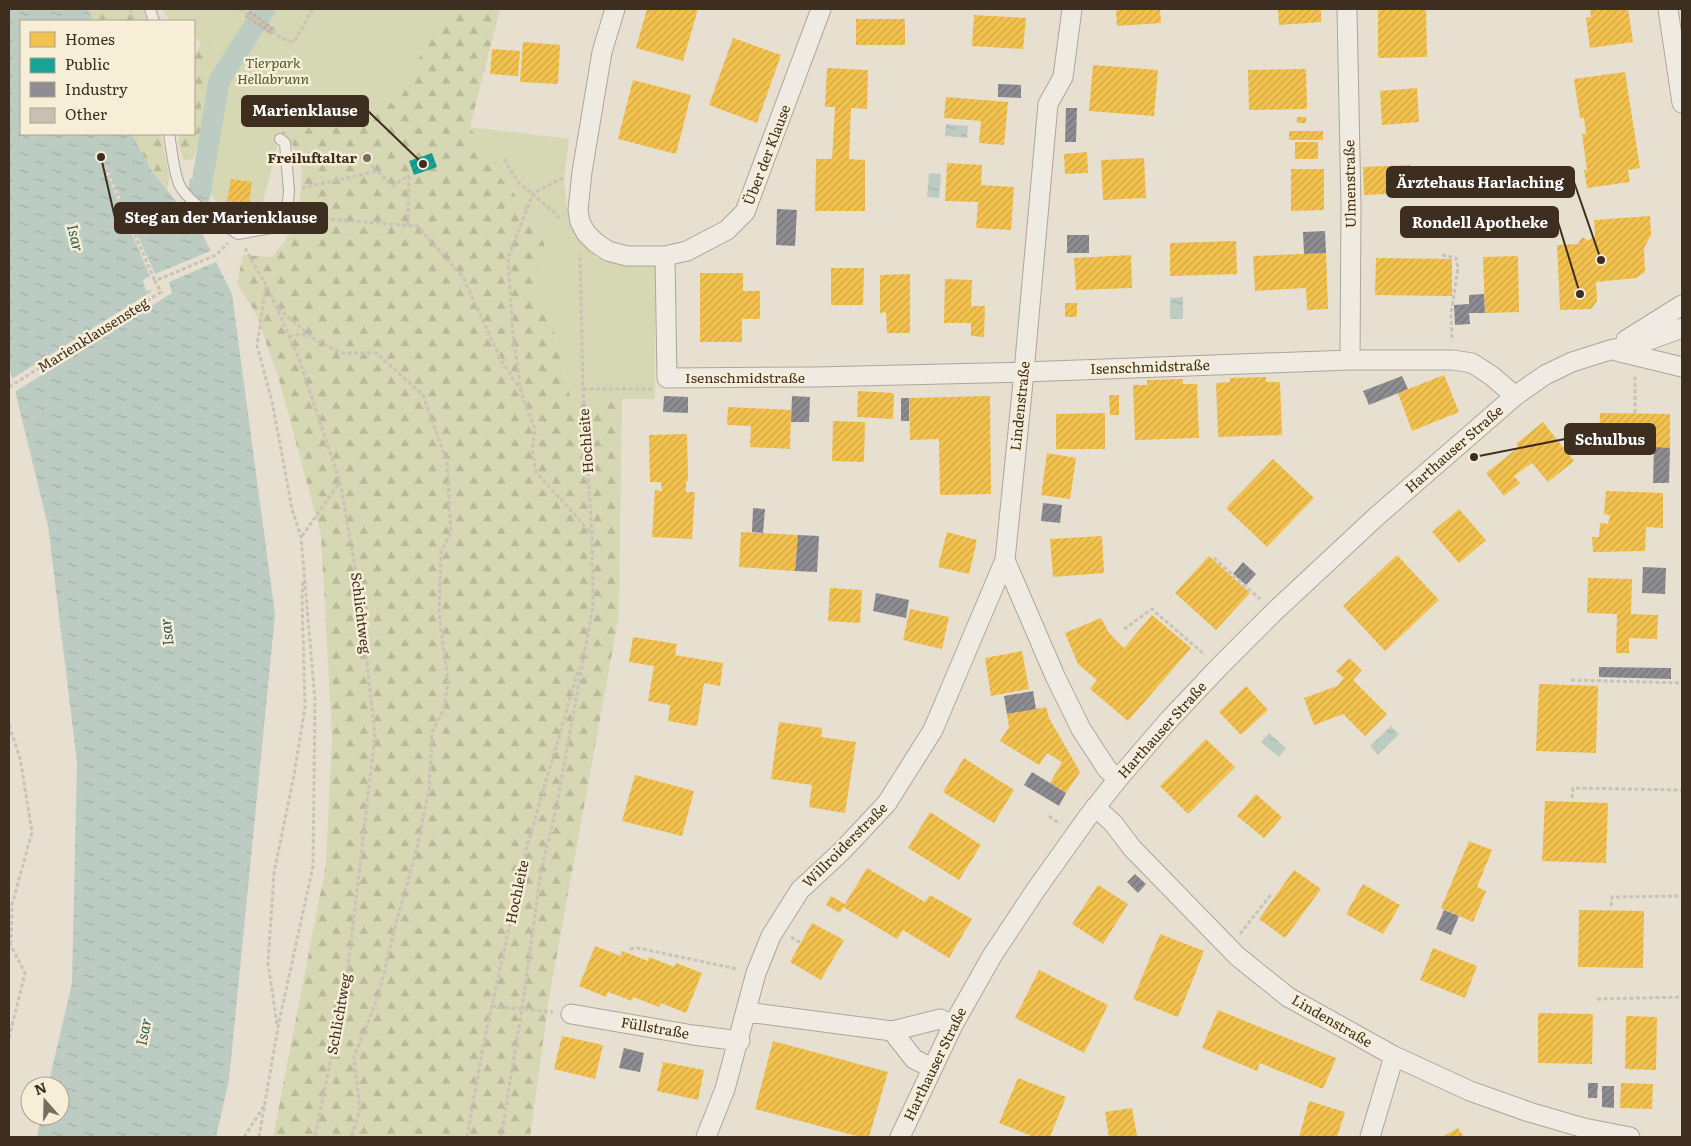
<svg xmlns="http://www.w3.org/2000/svg" width="1691" height="1146" viewBox="0 0 1691 1146" font-family="Literata,serif">
<style>
.forest{fill:url(#forest-firs)}
.park{fill:#d6d7b3}
.water{fill:url(#water-ripples)}
.pier{fill:#e7e0d1}
.homes{fill:url(#homes-hatch)}
.public{fill:url(#public-hatch)}
.industry{fill:url(#industry-hatch)}
.lines{fill:none;stroke-linecap:round;stroke-linejoin:round}
.canal{stroke:#bcccc2;stroke-width:21}
.building{fill:url(#building-hatch)}
.service-casing{stroke:#ada599;stroke-width:12}
.minor-casing{stroke:#ada599;stroke-width:21}
.path{stroke:#c8c2b9;stroke-width:3;stroke-dasharray:4 2.5;stroke-linecap:butt}
.service{stroke:#efebe3;stroke-width:10}
.minor{stroke:#efebe3;stroke-width:19}
.poi-dot{fill:#786c5e;stroke:#f7eed8;stroke-width:2}
.labels{text-anchor:middle;stroke-width:5;stroke-linejoin:round;paint-order:stroke}
.park-label{font-size:14px;font-style:italic;fill:#4d5a26;stroke:#f7eed8}
.street-label{font-size:14px;fill:#3d2e20;stroke:#f7eed8}
.poi-label{font-size:14px;font-weight:bold;fill:#3d2e20;stroke:#f7eed8;text-anchor:end}
.water-label{font-size:15px;font-style:italic;fill:#2f5d5a;stroke:#f7eed8}
.leader{fill:none;stroke:#3d2e20;stroke-width:2}
.callout-dot{fill:#3d2e20;stroke:#f7eed8;stroke-width:2}
.callout{fill:#3d2e20;stroke:#3d2e20;stroke-width:2}
.callout-label{font-size:15px;text-anchor:middle;font-weight:bold;fill:#fff}
</style>
<defs>
<pattern id="forest-firs" width="22" height="20" patternUnits="userSpaceOnUse" patternTransform="scale(1.25)"><rect width="22" height="20" fill="#d6d7b3"/><path d="M5 1l3.5 6h-7zM16 11l3.5 6h-7z" fill="#b9b99a"/></pattern>
<pattern id="water-ripples" width="26" height="14" patternUnits="userSpaceOnUse" patternTransform="scale(1.25)"><rect width="26" height="14" fill="#bcccc2"/><path d="M2 4q2-2 4 0t4 0M15 11q2-2 4 0t4 0" fill="none" stroke="#a2b0a6"/></pattern>
<pattern id="homes-hatch" width="6" height="6" patternUnits="userSpaceOnUse" patternTransform="scale(1.25)"><rect width="6" height="6" fill="#f2c14e"/><path d="M-1 1l2-2M0 6l6-6M5 7l2-2" fill="none" stroke="#d0a644"/></pattern>
<pattern id="public-hatch" width="6" height="6" patternUnits="userSpaceOnUse" patternTransform="scale(1.25)"><rect width="6" height="6" fill="#17a398"/><path d="M-1 1l2-2M0 6l6-6M5 7l2-2" fill="none" stroke="#16857c"/></pattern>
<pattern id="industry-hatch" width="6" height="6" patternUnits="userSpaceOnUse" patternTransform="scale(1.25)"><rect width="6" height="6" fill="#8d8d92"/><path d="M-1 1l2-2M0 6l6-6M5 7l2-2" fill="none" stroke="#747477"/></pattern>
<pattern id="building-hatch" width="6" height="6" patternUnits="userSpaceOnUse" patternTransform="scale(1.25)"><rect width="6" height="6" fill="#cbbfb2"/><path d="M-1 1l2-2M0 6l6-6M5 7l2-2" fill="none" stroke="#afa499"/></pattern>
</defs>
<rect width="100%" height="100%" fill="#e7e0d1"/>
<path class="forest" d="M88,9H143L147,21H93Z
M254,9L209,109L193,159L184,161L178,142L179,134H194V59L206,29Z
M407,9H500L470,127L498,174L516,196L541,223L545,251L532,295L553,328L571,399L622,397L619,615L549,998L530,1137H273L326,864L332,737L321,535L278,376L255,312L237,283L243,255L272,257L285,241L299,210L302,173L299,159L291,143L281,132L400,100Z
M132,134H161L169,175L167,191L151,170Z"/>
<path class="park" d="M162,9H442L400,100L281,132L260,214L224,212L199,179L202,78L215,49L194,38V21H170Z
M470,127L569,139L564,180L569,221L596,258L655,263V399H571L553,328L532,295L545,251L541,223L516,196L498,174Z"/>
<path class="water" d="M9,9H88L93,21H21V134H132L151,170L181,208H185L190,178L213,183L202,233L232,294L275,615L229,1080L216,1137H37L41,1116H60V1086H48L72,983L77,762L48,526L9,366Z
M946,124L968,126L967,138L945,136Z
M929,173L941,174L939,198L927,197Z
M1183,297V319H1170V298Z
M1391,726L1399,734L1378,755L1370,746Z
M1269,733L1286,748L1279,757L1261,742Z"/>
<path class="pier" d="M101,155L155,274L213,250L218,261L169,282L172,293L13,393L10,380L152,291L151,290L146,291L143,280L150,276L99,156Z"/>
<path class="homes" d="M647,9H698L683,61L636,48Z
M1116,9H1160L1161,23L1117,26Z
M1278,9H1321V22L1279,25Z
M1378,9H1426L1427,57L1378,58Z
M1590,9H1628L1633,42L1590,48L1586,18L1591,17Z
M974,15L1026,18L1023,49L972,46Z
M856,19H905V45H856Z
M733,38L781,55L757,123L709,105Z
M523,42L560,45L558,84L520,82Z
M492,49L520,51L518,76L490,74Z
M1093,65L1158,70L1154,116L1089,111Z
M827,68L868,70L867,109L851,108L849,159L865,160V211H815L816,159H832L835,107H825Z
M1306,69L1307,109L1249,110L1248,70Z
M1625,72L1640,168L1628,170L1630,182L1587,188L1584,170H1587L1582,134H1586L1584,118H1580L1574,79Z
M633,80L691,95L676,154L618,139Z
M1417,88L1419,122L1382,125L1380,91Z
M946,97L1008,102L1004,145L979,143L981,121L944,118Z
M1297,117H1306V123H1297Z
M1289,131H1323V140H1289Z
M1295,142H1318V159H1295Z
M1087,152L1088,173L1065,174L1064,154Z
M1144,158L1146,198L1103,200L1101,160Z
M947,163L982,165L981,185L1014,187L1011,230L976,228L978,202L945,201Z
M1410,165L1411,193L1364,195L1363,167Z
M1291,169H1324V210L1291,211Z
M231,179L252,182L248,210L226,207Z
M1650,216L1651,235L1644,248L1645,272L1636,278L1596,282L1597,301L1591,309L1560,310L1557,245L1579,244V241L1583,237L1588,241L1595,236L1594,220Z
M1236,241L1237,274L1170,276V243Z
M1326,253L1328,309L1307,310L1306,288L1255,291L1253,256Z
M1131,255L1132,288L1076,290L1074,258Z
M1518,256L1519,312L1485,313L1483,257Z
M1376,258L1452,259V296L1375,295Z
M831,268H864L863,305H831Z
M700,273H743V291H760V319H742V342H700Z
M910,274V333H887L886,312L880,313V275Z
M945,279L972,280L971,306H985L984,337L971,336V323H944Z
M1065,303H1077V317H1065Z
M1444,375L1459,412L1412,431L1398,393Z
M1266,377V382H1280L1282,435L1218,437L1216,383L1230,382V378Z
M1183,379V384H1197L1199,438L1135,440L1133,385H1147V380Z
M858,391L894,393L893,419L857,417Z
M1109,395H1119V415H1110Z
M990,396L991,494L940,495L939,439L910,440L909,398Z
M728,407L791,410L790,449L750,447L751,426L727,425Z
M1105,413V449H1056V414Z
M1600,413L1670,414V448L1599,446Z
M833,421L865,422L864,462L832,461Z
M1543,422L1574,461L1548,482L1532,463L1514,476L1520,483L1504,496L1486,473L1519,447L1516,444Z
M687,434L688,481H686V492H695L692,539L652,537L655,490L662,491L661,482H650L649,435Z
M1047,453L1076,458L1070,499L1041,495Z
M1273,459L1314,498L1267,547L1226,508Z
M1606,491L1663,493V528L1646,527L1645,551L1593,552L1592,537H1599L1600,523L1608,524L1610,515L1604,514Z
M1459,509L1486,540L1459,563L1432,532Z
M741,532L798,535L795,571L739,567Z
M947,532L977,540L969,574L938,567Z
M1102,536L1104,573L1053,577L1050,539Z
M1397,555L1439,600L1385,651L1343,606Z
M1209,556L1250,593L1216,630L1175,593Z
M1588,578L1632,579L1631,614L1658,615L1657,639L1629,638V653H1616L1617,614L1587,613Z
M830,588L862,590L860,623L828,621Z
M910,609L949,617L942,649L903,640Z
M1152,615L1191,648L1128,721L1090,689L1097,680L1078,664L1065,633L1101,618L1109,633L1124,648Z
M633,637L677,644L675,655L723,663L720,686L704,683L697,726L668,721L670,705L648,701L654,666L629,662Z
M1022,651L1029,689L991,696L985,658Z
M1349,658L1362,670L1353,680L1387,714L1365,736L1343,714L1314,725L1304,698L1337,686L1344,678L1336,671Z
M1539,684L1598,686L1596,753L1536,751Z
M1246,686L1268,710L1241,735L1219,712Z
M1046,707L1049,718L1080,772L1066,793L1050,783L1062,762L1047,753L1039,765L1000,741L1009,727L1007,714Z
M779,722L822,728L821,737L856,742L845,813L809,807L812,785L771,779Z
M1206,739L1235,767L1188,814L1160,786Z
M964,758L1014,790L994,823L943,792Z
M635,775L694,791L682,836L622,821Z
M1256,794L1282,817L1264,838L1237,816Z
M1545,801L1608,803L1606,863L1542,861Z
M930,812L981,845L959,880L908,848Z
M1469,841L1492,850L1477,887L1486,891L1473,922L1441,908Z
M867,868L925,902L930,895L972,919L949,958L903,930L897,939L843,907L840,913L826,905L831,896L845,904Z
M1294,870L1321,889L1285,938L1259,919Z
M1363,884L1400,905L1383,934L1346,914Z
M1098,885L1128,904L1103,944L1072,924Z
M1579,910L1644,911L1643,968L1578,967Z
M812,923L844,940L821,980L790,962Z
M1160,934L1204,951L1178,1017L1133,999Z
M595,946L621,956L622,951L648,961L649,957L674,967L676,963L702,973L686,1013L661,1003L659,1007L633,997L632,1001L608,992L606,997L579,986Z
M1433,948L1477,966L1465,998L1420,980Z
M1039,970L1108,1005L1084,1053L1015,1018Z
M1218,1010L1336,1058L1323,1089L1260,1063L1257,1071L1202,1048Z
M1538,1013L1593,1014L1592,1064L1538,1063Z
M1626,1016L1657,1017L1656,1070L1625,1069Z
M562,1036L603,1045L595,1079L554,1069Z
M773,1041L888,1072L869,1137H860L755,1109Z
M663,1062L704,1070L698,1100L657,1091Z
M1018,1078L1066,1097L1050,1137H1034L999,1123Z
M1621,1083L1653,1084L1652,1109L1620,1108Z
M1309,1101L1345,1112L1337,1137H1299Z
M1132,1108L1137,1136L1109,1137L1105,1112Z
M1458,1128L1464,1137H1442Z"/>
<path class="public" d="M432,153L437,167L414,175L409,161Z"/>
<path class="industry" d="M998,84L1021,85V98L998,97Z
M1066,108H1077L1076,142H1065Z
M777,209L797,210L795,246L776,245Z
M1325,231L1326,253L1304,254L1303,232Z
M1067,235H1089V253H1067Z
M1484,294L1485,313H1469L1470,324L1455,325L1454,305L1469,304V295Z
M1402,376L1408,389L1369,405L1363,391Z
M664,396L688,397V413L663,412Z
M792,396L810,397L809,422H791Z
M901,398H909V421H901Z
M1654,447L1670,448L1669,483H1653Z
M1043,503L1062,505L1060,523L1041,521Z
M753,508L765,509L763,533L752,532Z
M798,535L819,536L817,572L795,571Z
M1243,562L1256,574L1246,585L1233,574Z
M1643,567L1666,568L1665,594L1642,593Z
M876,593L909,600L906,618L873,611Z
M1599,667L1671,668V679L1599,677Z
M1033,691L1036,709L1007,714L1004,696Z
M1032,772L1066,793L1059,806L1024,785Z
M1135,874L1146,884L1138,893L1127,882Z
M1444,910L1459,916L1451,935L1436,929Z
M624,1048L644,1053L640,1072L619,1068Z
M1588,1083H1598L1597,1098H1588Z
M1602,1086H1614V1108L1602,1107Z"/>
<g class="lines">
<path class="canal" d="M203,176L219,81L265,9"/>
</g>
<path class="building" d="M250,10L276,29L271,35L245,17Z"/>
<g class="lines">
<g class="service-casing">
<path id="service" d="M150,9L154,21
M169,134C172,150 173,169 179,184C186,201 222,224 238,234L276,227L287,212L289,191L285,143L280,139"/>
</g>
<g class="minor-casing">
<path id="minor" d="M615,9L602,52L582,172L578,210L580,222L586,233L596,243L608,251L627,256H665L687,251L727,230L745,212L821,9
M1072,9L1063,77L1048,104L1024,372L1005,560L1055,676L1081,729L1107,769L1118,779
M1347,9L1351,206L1350,360
M1668,9L1682,103
M665,256L667,378L816,377L1024,372L1350,360H1453L1472,363L1492,376L1515,396
M1626,340L1682,305
M1616,351L1682,367
M1095,807L1113,823L1132,848L1237,956L1288,997L1394,1056L1470,1091L1529,1112L1584,1128L1630,1137
M747,1012L892,1031L940,1019L953,1025
M571,1014L693,1035L740,1041
M892,1031L914,1059L932,1068
M706,1137L725,1089L756,973L771,936L800,890L842,851L887,803L933,730L1005,560
M900,1137L953,1025L992,956L1035,891L1087,818L1118,779L1168,721L1219,667L1275,611L1377,516L1515,396L1545,375L1572,362L1610,350L1641,343L1682,328
M1370,1137L1394,1056"/>
</g>
<path class="path" d="M130,9L134,21
M240,9L281,38L294,42L313,9
M101,157L155,281
M504,159L519,183L555,213L559,219
M368,160L370,164L377,171
M563,178L533,193L508,258L513,334L521,392L535,429L532,449L536,472L592,534
M302,188L377,171L393,186L409,175
M299,222L314,218L417,226L463,277L502,362L520,389
M408,225L409,176
M245,248L269,290L299,359L340,482L359,590L375,736L346,984L315,1137
M1442,255L1456,258L1458,268L1451,314L1452,341
M278,308L314,339L341,353H376L423,395L447,462L451,533L441,551L439,614L448,682L444,709L432,732L429,790L417,848L396,923L378,997L354,1057L360,1110L351,1137
M289,336L302,334L309,337
M9,387L161,292L155,281L216,255L228,243
M583,389H653
M1635,413V374
M302,536L340,482
M1214,558L1260,599
M1124,629L1152,609L1205,655
M1571,680L1682,683
M9,725L20,758L32,832L12,905L11,943
M1572,798L1573,788L1682,790
M1049,816L1060,824
M1611,906L1612,897L1682,896
M1240,934L1272,893
M791,937L801,943
M630,949L638,948L737,969
M1597,999L1682,997
M492,1006L553,1012
M277,1024L268,963L274,873L294,775L305,707L302,597L303,580
M9,1038L25,973L9,942
M244,1137L264,1106
M259,1137L278,1027L313,866L315,700L301,537L292,509L272,401L257,346L266,285
M467,1137L483,1046L527,846L579,668
M501,1137L522,1009L541,871L556,809L593,606L592,535L583,389L580,254"/>
<use href="#service" class="service"/>
<use href="#minor" class="minor"/>
</g>
<circle class="poi-dot" cx="367" cy="158" r="5"/>
<g class="labels">
<g class="park-label">
<text x="273" y="68">Tierpark<tspan x="273" dy="16">Hellabrunn</tspan></text>
</g>
<g class="street-label">
<text transform="translate(767 155) rotate(-69)" y="5">Über der Klause</text>
<text transform="translate(1350 184) rotate(-91)" y="5">Ulmenstraße</text>
<text transform="translate(93 335) rotate(-32)" y="5">Marienklausensteg</text>
<text transform="translate(1150 367) rotate(-2)" y="5">Isenschmidstraße</text>
<text x="745" y="383">Isenschmidstraße</text>
<text transform="translate(1020 406) rotate(-84)" y="5">Lindenstraße</text>
<text transform="translate(586 441) rotate(-94)" y="5">Hochleite</text>
<text transform="translate(1454 449) rotate(-41)" y="5">Harthauser Straße</text>
<text transform="translate(361 613) rotate(83)" y="5">Schlichtweg</text>
<text transform="translate(1162 730) rotate(-48)" y="5">Harthauser Straße</text>
<text transform="translate(845 845) rotate(-45)" y="5">Willroiderstraße</text>
<text transform="translate(517 892) rotate(-78)" y="5">Hochleite</text>
<text transform="translate(339 1014) rotate(-80)" y="5">Schlichtweg</text>
<text transform="translate(1332 1021) rotate(30)" y="5">Lindenstraße</text>
<text transform="translate(655 1028) rotate(10)" y="5">Füllstraße</text>
<text transform="translate(935 1064) rotate(-64)" y="5">Harthauser Straße</text>
</g>
<g class="poi-label">
<text x="357" y="163">Freiluftaltar</text>
</g>
<g class="water-label">
<text transform="translate(75 238) rotate(76)" y="5">Isar</text>
<text transform="translate(167 632) rotate(-97)" y="5">Isar</text>
<text transform="translate(144 1032) rotate(-79)" y="5">Isar</text>
</g>
</g>
<path class="leader" d="M423 164L368 111M1601 260L1574 182M101 157L115 218M1580 294L1558 222M1474 457L1565 439"/>
<g class="callout-dot">
<circle cx="423" cy="164" r="5"/>
<circle cx="1601" cy="260" r="5"/>
<circle cx="101" cy="157" r="5"/>
<circle cx="1580" cy="294" r="5"/>
<circle cx="1474" cy="457" r="5"/>
</g>
<g class="callout">
<rect x="242" y="96" width="126" height="30" rx="5"/>
<rect x="1387" y="167" width="187" height="30" rx="5"/>
<rect x="115" y="203" width="212" height="30" rx="5"/>
<rect x="1401" y="207" width="157" height="30" rx="5"/>
<rect x="1565" y="424" width="90" height="30" rx="5"/>
</g>
<g class="callout-label">
<text x="305" y="116">Marienklause</text>
<text x="1480" y="188">Ärztehaus Harlaching</text>
<text x="221" y="223">Steg an der Marienklause</text>
<text x="1480" y="228">Rondell Apotheke</text>
<text x="1610" y="445">Schulbus</text>
</g>
<rect width="1691" height="1146" fill="none" stroke="#3d2e20" stroke-width="20"/>
<rect x="20" y="20" width="175" height="115" fill="#f7eed8" stroke="#ada18e"/>
<rect x="30" y="32" width="25" height="15" fill="#f2c14e" stroke="#ada18e"/>
<text x="65" y="45" font-size="15" fill="#3d2e20">Homes</text>
<rect x="30" y="58" width="25" height="15" fill="#17a398" stroke="#ada18e"/>
<text x="65" y="70" font-size="15" fill="#3d2e20">Public</text>
<rect x="30" y="82" width="25" height="15" fill="#8d8d92" stroke="#ada18e"/>
<text x="65" y="95" font-size="15" fill="#3d2e20">Industry</text>
<rect x="30" y="108" width="25" height="15" fill="#cbbfb2" stroke="#ada18e"/>
<text x="65" y="120" font-size="15" fill="#3d2e20">Other</text>
<g transform="translate(45 1101) rotate(340)"><circle r="24" fill="#f7eed8" stroke="#ada18e"/>
<path d="M0-4L9 19L0 12L-9 19Z" fill="#786c5e"/>
<text y="-8" font-size="14" font-weight="bold" text-anchor="middle" fill="#3d2e20">N</text>
</g>
</svg>
